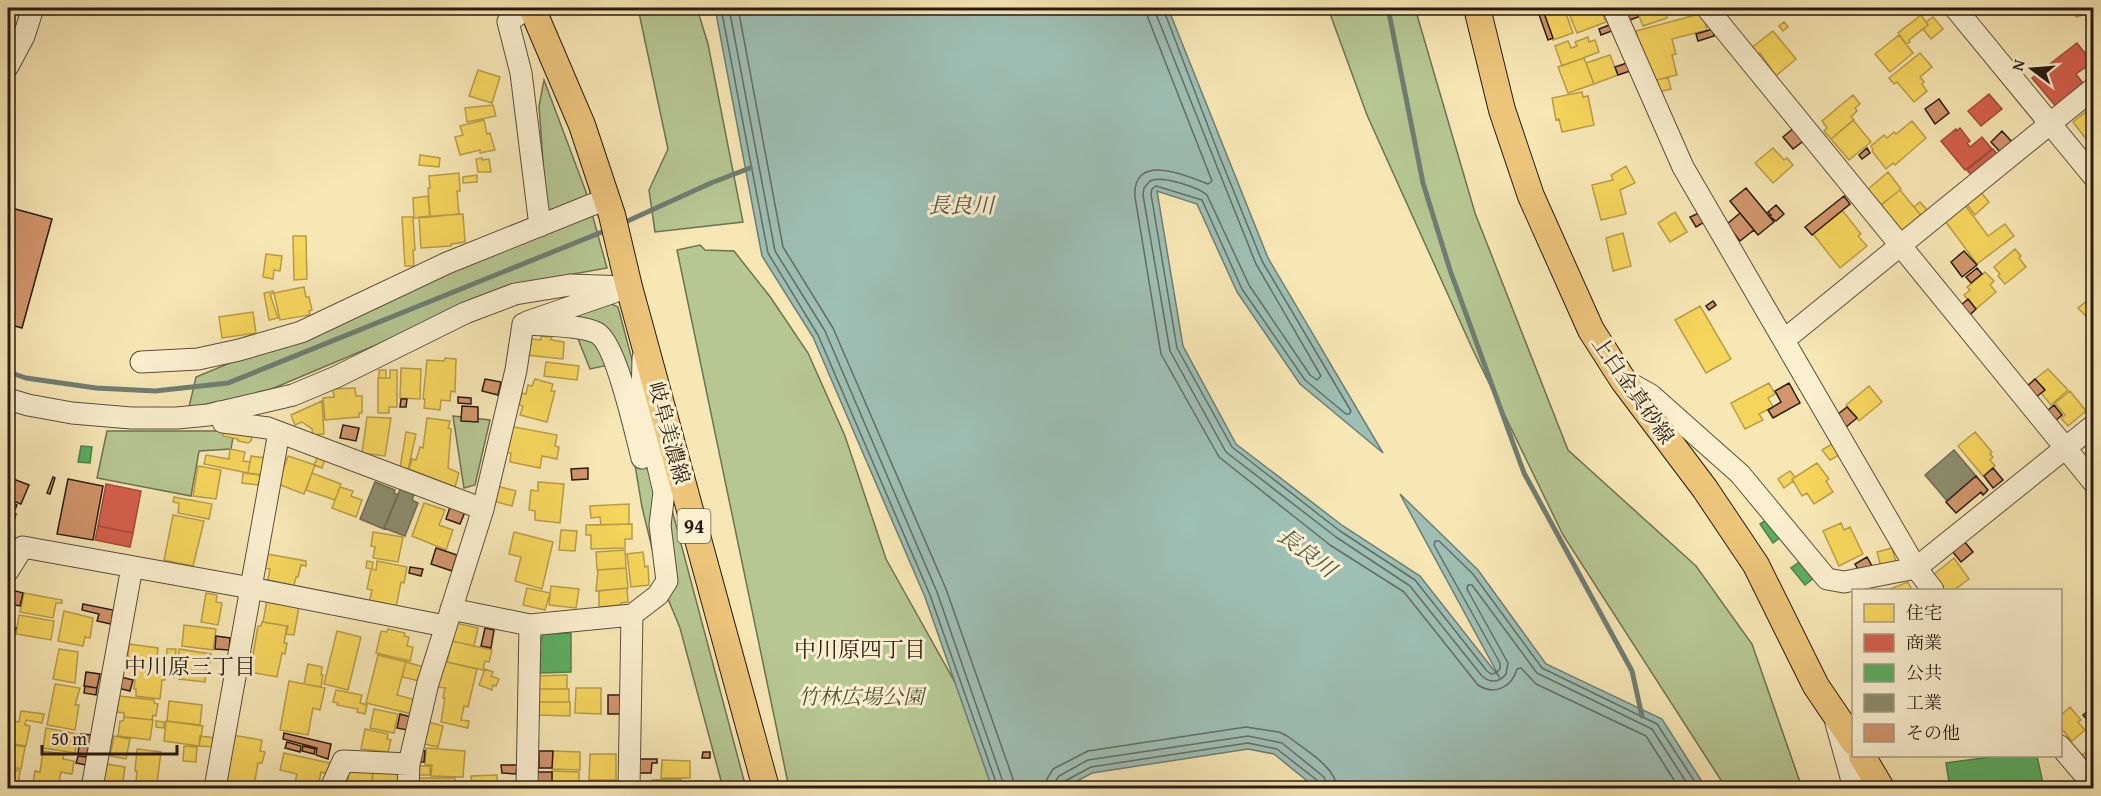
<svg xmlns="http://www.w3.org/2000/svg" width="2101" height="796" viewBox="0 0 2101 796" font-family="'Gentium Book Plus','Noto Serif JP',serif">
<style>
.green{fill:#b6c792;stroke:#6f7152;stroke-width:1.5}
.water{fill:#9ebfb4;stroke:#6f7d74;stroke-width:1.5}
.homes{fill:#f6d55c;stroke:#b89d46;stroke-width:1.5}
.shops{fill:#d6604d;stroke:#a24b3c;stroke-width:1.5}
.public{fill:#5aae61;stroke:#4b824a;stroke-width:1.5}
.industry{fill:#8c8c6e;stroke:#6e6a53;stroke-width:1.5}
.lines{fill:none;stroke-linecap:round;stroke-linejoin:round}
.shore{stroke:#636d64;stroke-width:1.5}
.stream{stroke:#6f7d74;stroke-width:5}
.building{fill:#d2956c;stroke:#281b13;stroke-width:1.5}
.minor-casing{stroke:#5c4e3c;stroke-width:23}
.major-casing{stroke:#281b13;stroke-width:28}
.minor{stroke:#faefcf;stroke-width:21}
.major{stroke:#ecc47a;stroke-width:26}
.labels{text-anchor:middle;stroke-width:6;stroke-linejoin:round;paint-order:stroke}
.shield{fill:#faefcf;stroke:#675b4b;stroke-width:1.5}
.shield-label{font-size:20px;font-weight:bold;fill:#281b13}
.street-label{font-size:21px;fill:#281b13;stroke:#faefcf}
.park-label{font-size:21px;font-style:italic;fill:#534f39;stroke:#faefcf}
.water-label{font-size:22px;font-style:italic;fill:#51544b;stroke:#faefcf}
.neighbourhood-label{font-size:22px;fill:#281b13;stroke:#faefcf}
</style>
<rect width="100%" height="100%" fill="#f7e7b5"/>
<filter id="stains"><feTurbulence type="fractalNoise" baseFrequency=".00333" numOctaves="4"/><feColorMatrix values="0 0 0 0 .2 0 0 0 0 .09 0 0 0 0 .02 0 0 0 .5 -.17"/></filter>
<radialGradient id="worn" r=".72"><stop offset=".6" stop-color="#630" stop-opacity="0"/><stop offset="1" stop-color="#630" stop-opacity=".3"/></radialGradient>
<path class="green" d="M638,8H697L708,44L743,222L655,232L649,190L668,149Z
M1328,8H1415L1475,213L1568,450L1696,566L1752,644L1802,788H1726L1563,535L1472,348L1367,115Z
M544,80L586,192L607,268L523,283L262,393L192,407L188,411L196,377L548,232L540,119L539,106Z
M700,245L705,250L734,251L771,298L808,353L845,436L886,559L1014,788H789L677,250Z
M605,301L618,307L746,788H723L680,628L659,577L642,507L618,363L590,369L578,339L556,320Z
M453,416L490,420L475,485L464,488Z
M107,431H234L231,449L199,451L191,496L97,478Z"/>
<path class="water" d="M715,8H1168L1268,258L1383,453L1300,384L1237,292L1197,204L1157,191L1183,346L1236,444L1343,526L1420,576L1500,678L1400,494L1478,570L1546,664L1662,719L1706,788H1316L1274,754L1248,749L1092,773L1064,788H992L925,597L813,337L762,256Z"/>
<path class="homes" d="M1559,8H1564L1573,33L1553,40L1544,13Z
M1573,8H1600L1606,22L1577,33L1570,16L1575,14Z
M1636,8H1663L1667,18L1643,26Z
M2073,8H2094V12L2076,17Z
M1703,13L1707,30L1672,39L1676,54L1672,55L1677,75L1653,81L1644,64L1636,31Z
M1921,15L1928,25L1909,40L1910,42L1906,44L1898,33Z
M1933,17L1943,29L1931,39L1923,29L1928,25L1926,22Z
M1784,22L1788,27L1783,31L1779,26Z
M1773,31L1796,59L1776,76L1760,53L1755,56L1750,49Z
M1899,35L1913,53L1890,72L1875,54Z
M1588,37L1589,42L1595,40L1599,52L1562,66L1555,46L1568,41L1571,48L1577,46L1575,42Z
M1920,53L1932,67L1920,77L1924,82L1922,84L1927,91L1914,102L1897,82L1894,84L1889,78Z
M1610,55L1618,75L1594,84L1586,63Z
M1584,58L1594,84L1568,93L1558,67Z
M478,70L500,77L492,103L469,96Z
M1668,77L1671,89L1658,92L1654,81Z
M1582,92L1583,97L1588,96L1594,125L1562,132L1559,119L1556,120L1552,98Z
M1853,95L1860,104L1855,108L1857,111L1851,117L1854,120L1831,139L1824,131L1827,128L1822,121Z
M493,105L496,116L467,122L465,108Z
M2094,105V149L2073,122Z
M484,120L487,134L490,133L495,150L480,153V150L460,155L455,137L463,135L460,126Z
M1853,120L1871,142L1849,160L1831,139Z
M1912,121L1926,138L1895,165L1893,163L1886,169L1872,151L1873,150L1871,146L1884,135L1887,138L1894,132L1896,134Z
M1773,148L1784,160L1787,158L1793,165L1773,183L1755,163Z
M420,155L440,158L439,167L419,165Z
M482,158V160L489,159L491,172H478L476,159Z
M1626,166L1635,183L1620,190L1626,214L1601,220L1592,185L1613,180L1611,175Z
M1888,172L1901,189L1880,206L1867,190Z
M459,173L460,191H457L459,214L430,217L428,188H430L429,176Z
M477,175V182L463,183V177Z
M1900,190L1923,218L1901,232L1878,207Z
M1979,190L1989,202L1975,215L1965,202Z
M428,196L430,217L414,218L413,198Z
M1920,202L1929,212L1923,218L1914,207Z
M1965,205L1988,236L2005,224L2014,236L1977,264L1945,221Z
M1842,210L1861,234L1858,236L1867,246L1840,268L1813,234Z
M1675,212L1687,232L1670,242L1658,223Z
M463,214L465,242L451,244V246L421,248L419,217Z
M402,217H413L415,250H413L414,266H405Z
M1623,233L1631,266L1613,271L1606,238Z
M293,236H306L307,279L294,280Z
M2015,249L2021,256L2019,258L2026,267L2005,284L1998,276L2000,274L1994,267Z
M266,254L282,256L280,271L274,270L273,279L263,277Z
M1985,272L1994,281L1990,285L1996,292L1976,309L1964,295L1970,290L1967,287Z
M304,287L306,297H309L312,310L309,311L310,315L280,320L274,293Z
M273,291L274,293L270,294L278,318L269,320L264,293Z
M2094,295V324L2078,308Z
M1700,306L1731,359L1706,373L1675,320Z
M253,312L256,333L222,338L219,317Z
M541,336L552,337L551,340L564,342L563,359L527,355V345H531V339L541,340Z
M445,358L456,359L455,392L451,391L450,401L441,400L440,410L424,408L425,399H423L427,360L444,361Z
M546,362L579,366L577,380L544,376Z
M401,368L421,369L420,399L400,398Z
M2048,369L2068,390L2051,405L2041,393L2045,390L2035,379Z
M379,370H386V378H379Z
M390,370H397V407H389V413H378V378H390Z
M535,379L553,384L551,391H555L547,422L520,415L523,406L519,405L522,393L526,394L528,385L532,386Z
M1769,383L1775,394L1768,398L1773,407L1759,414L1763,420L1745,429L1731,403Z
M1869,386L1882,402L1859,421L1846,405Z
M355,388L356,396H362V413H359V417L325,420L323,398L334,397L333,389Z
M2070,391L2086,411L2068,426L2061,418L2065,415L2055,403Z
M322,401L324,434L313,435L312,429L302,422L295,425L291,415Z
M367,417L391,418L385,456L362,453Z
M427,418L450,421L448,428L451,429L448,468L459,473L455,487L409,469L412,459L416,460L420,447L423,448Z
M509,426L557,435L555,446L559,447L557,459L542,456L540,468L510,462L511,453L505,452Z
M406,432L416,434L408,470L400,468Z
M1975,432L1992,452L1990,454L1993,457L1990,460L1995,466L1983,476L1958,446Z
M223,433L249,434L252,436L251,441L248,443L238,441V439L223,436Z
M1832,444L1839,455L1830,460L1822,450Z
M230,449L245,452L243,461L250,462L248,473L204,464L206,455L229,459Z
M251,456L266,458L263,475L248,473Z
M288,456L315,465L304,494L278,484Z
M318,457L325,459L322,468L314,465Z
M1817,463L1829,479L1826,481L1833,492L1814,504L1807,493L1802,496L1792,479Z
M198,466L221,470L216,499L193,496Z
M1790,471L1795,477L1792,479L1793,481L1784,488L1778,479Z
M243,473L260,475L259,485L242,483Z
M312,473L341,484L335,500L306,490Z
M538,482L564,484L560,523L535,520V511L529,510L531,490L538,491Z
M497,486L516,491L512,506L493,501Z
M340,487L353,491L351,496L362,500L356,517L332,508Z
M174,497L212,504L209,519L178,513L179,503L173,502Z
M424,503L445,510L439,525L453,530L446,550L412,536Z
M629,504V524L601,525L600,517L591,518L590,506Z
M173,515L204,521L193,566L164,560Z
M1841,523L1844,530L1850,527L1863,554L1839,566L1823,531Z
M632,524V539H625V548L591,549V535H586V525Z
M561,530L577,531L575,551L559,550Z
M373,532L403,537L398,562L373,558L375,547L371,546Z
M514,532L553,542L542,589L515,581L521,557L509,554Z
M1892,548L1896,562L1881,567L1877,552Z
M625,550L626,568L597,570L596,552Z
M643,552L645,567L648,566L649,585L631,587L627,554Z
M267,554L306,561V566L301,565L298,577H296L293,589L267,584L270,569L264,568Z
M1954,558L1969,579L1954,590H1945L1933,575Z
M367,561L373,562L372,569L366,568Z
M377,561L407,567L404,583L401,582L396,608L369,603L372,590L367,589L371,569L376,570Z
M626,568L628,588L596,591L598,570Z
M1908,582L1912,590H1888Z
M551,586L579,589L576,608L549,605Z
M527,588L550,593L545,610L523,605Z
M627,588L628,602L621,603V605L599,607V591Z
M24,593L62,600V603H56L53,618L20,612Z
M206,593L217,595L216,602L222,603L218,625L201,622Z
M267,600L299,606L294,635L286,634L288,626L263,622Z
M64,611L93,618L90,638L85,637L83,646L58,641Z
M19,615L54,621L51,640L16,634Z
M262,622L287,626L284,643H287L285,654L282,653L277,677L250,672L258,626H261Z
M456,623L478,628L474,646L452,641Z
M184,625L216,629L213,650L182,646Z
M388,629L405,633L404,636L409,637L407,646L413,647L410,661L376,653L381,631L387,632Z
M337,631L361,637L348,690L324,684Z
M452,641L492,650L489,662L485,661L483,670L447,662Z
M129,644L158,648L156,668L127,664Z
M59,649L78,652L75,683L53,679Z
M167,649H176L174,677H169L170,662L166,661Z
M179,649L211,654L210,664H207L205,682L179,679L180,670H177Z
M378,655L406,662L397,695L416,700L412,714L366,703Z
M442,661L477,669L468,707L464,706L461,720L469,721L468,728L441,722L445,698H443L445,688L437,687Z
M406,662L424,667L420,681L402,677Z
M308,664L322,667L321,675H323L321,687L304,684Z
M136,665L163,669L166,671L165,680H162L160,699L136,696V689H134Z
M485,669L493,672L491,676L499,679L496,686L493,685L492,690L479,685Z
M567,675V689H538L536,676Z
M289,681L325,688L320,710L313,708L308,735L280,730Z
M55,684L80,688L75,705H79L75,730L47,725Z
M576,688H601V714L575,713Z
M538,689H569V702H538Z
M2094,689V705L2086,696Z
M336,690L362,695L360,703L367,705L365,714L357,712L358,709L337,705L338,703L333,702Z
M119,696L154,700V703L158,704L156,716L153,715L152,720L124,717V713L117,712Z
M169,701L202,705L200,725L167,721Z
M538,702H570V716L538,715Z
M2070,707L2081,720L2078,722L2085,730L2072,741L2060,727V716Z
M374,709L398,714L394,733L370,728Z
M21,711L44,714L42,723L26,720L25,725L30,726L26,746L8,743V722L9,720L19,722Z
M124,717L153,720L150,740L118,736L120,721H123Z
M156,721L164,722V728L156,727Z
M166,721L203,726L199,746L164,741Z
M425,721L443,726L438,747L420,743Z
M46,728L78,734L75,753L43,748Z
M365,729L388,734L387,739L391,740L388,752L361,749Z
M232,735L262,740L260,751L265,752L262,763H258L254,786L224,780Z
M114,736L130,739L126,759L110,756Z
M200,736L215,738L214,747L199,746Z
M8,744L25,747L21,769L8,766Z
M184,746L197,747L196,762L183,761Z
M2094,746V769L2082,755Z
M426,748L465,751L463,777L431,776L432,765H425Z
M137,749L161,752L157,783L136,781L137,771H135Z
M43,751L64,754L63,759L74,761L72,774L61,772L58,787L32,788L35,771L40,772Z
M553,751L580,752V770L552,769Z
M284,753L330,763L328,774L321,772L318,788L294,787L297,774L280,770Z
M590,754H616V780H589Z
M662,760L690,761V778H661Z
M106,764L125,767L122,788H101Z
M417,766H430V775H417Z
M349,767L373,769L372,783L348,781Z
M8,768L20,771L18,788H8Z
M552,771L579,772V788H552Z
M373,772L400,773L399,788H372Z
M497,775L498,788H472L471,776Z
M415,778H455V788H415Z
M681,779V788H653L652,780Z
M589,780H616V788H589Z
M695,781H706V788H695Z"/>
<path class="shops" d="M2077,43L2088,57L2094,53V69L2090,64L2076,74L2085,86L2058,109L2032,78Z
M1989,94L2002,109L1981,126L1968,111Z
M1960,128L1970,141L1967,143L1970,147L1982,137L1992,149L1965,170L1941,141L1956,129L1957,131Z
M1993,149L1998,155L1972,176L1967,170Z
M106,484L141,491L133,533L98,526Z
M98,526L133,533L130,547L95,540Z"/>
<path class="public" d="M81,446L92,447L90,463L78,462Z
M1770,518L1782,536L1773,543L1760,524Z
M1802,560L1815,577L1805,585L1791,568Z
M571,633V672L540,673L539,647L543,634Z
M1998,756H2037L2044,788H1950L1946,763Z"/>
<path class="industry" d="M1954,450L1976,476L1947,501L1925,475Z
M375,482L395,490L394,493L398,495L384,529L360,519Z
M401,487L415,492L412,500L418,503L405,536L384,528Z"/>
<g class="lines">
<path class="shore" d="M721,8L768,253L818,335L930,595L998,788
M729,8L775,251L825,331L937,592L1005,788
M738,8L783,247L833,328L946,589L1013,779L1014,788
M1147,8L1148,18L1212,181L1208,184C1186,175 1132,152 1135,197L1161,354L1219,457L1330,545L1404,592L1478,685C1495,696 1512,687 1517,669L1521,668L1536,684L1646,736L1679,788
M1156,8V14L1256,264L1321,376L1317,380L1310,375L1249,285L1207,195C1198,187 1161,175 1150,181L1144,188L1143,195L1170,351L1226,452L1336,537L1410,586L1482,676C1490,683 1499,683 1506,674L1508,663L1467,589L1468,585H1472L1537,673L1652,729L1690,788
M1163,8L1219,155L1262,261L1351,411L1349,414H1346L1305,380L1242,289L1202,200L1156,186L1152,189L1151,194L1177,348L1232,447L1340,531L1415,580L1487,671L1491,674L1496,673L1500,669V663L1434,545L1435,541H1439L1473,574L1542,668L1657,724L1699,788
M1045,788L1047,779L1053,769L1088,751L1246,727L1279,732L1287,736C1304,749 1336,767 1337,788
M1055,788V782L1059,776L1088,760L1248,736L1282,743L1324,777L1328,788
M1062,788L1065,781L1091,767L1248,743L1277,749L1318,781L1321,788"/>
<path class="stream" d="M1388,8L1423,183L1450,270L1524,473L1632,671L1642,716
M621,224L711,183L750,168
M8,372L26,378L96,388L155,391L228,383L607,230"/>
</g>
<path class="building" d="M1545,8L1547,12L1544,13L1553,38L1548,40L1537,9Z
M1625,8H1635L1638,17L1627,21L1622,9Z
M1612,24L1614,30L1601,35L1599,29Z
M1713,29L1714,36L1698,41L1696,34Z
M1627,63L1630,71L1618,75L1615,67Z
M1939,99L1949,113L1935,124L1925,109Z
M1795,127L1806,139L1793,149L1783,137Z
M2002,131L2013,143L2002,154L1991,142Z
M1867,148L1870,153L1862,159L1859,155Z
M1746,188L1774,222L1758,235L1730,201Z
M1844,196L1850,204L1812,235L1805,227Z
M1776,205L1784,214L1776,221L1769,216L1771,215L1768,212Z
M8,207L52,219L22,328L8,324Z
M1701,212L1706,221L1696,227L1690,217Z
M1740,213L1754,230L1740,241L1727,224Z
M1964,251L1977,265L1962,277L1951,262Z
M1977,268L1982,274L1971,283L1966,277Z
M1968,299L1976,309L1969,316L1960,306Z
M1713,301L1716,305L1709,310L1706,306Z
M485,379L501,382L498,395L482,391Z
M2035,379L2045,390L2035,398L2026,387Z
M1789,383L1800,403L1773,418L1768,410L1781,402L1775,391Z
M458,397L471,398V404L458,403Z
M401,399H407L406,407H400Z
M2054,405L2062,415L2055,421L2047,411Z
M462,406L478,407V422L461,421Z
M1847,407L1857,418L1846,427L1837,415Z
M343,425L359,428L356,441L340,438Z
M588,468V479L572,480L571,469Z
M1993,468L2003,480L1993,488L1984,476Z
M1976,476L1988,490L1983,495L1981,492L1956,513L1946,502Z
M8,477L29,485L21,504L8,499Z
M53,477L55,478L50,494L47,493Z
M68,479L103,486L93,540L57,534Z
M8,502L17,505L14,512L8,510Z
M450,507L465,512L460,524L446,519Z
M8,512L16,514L10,533L8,532Z
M1964,541L1973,552L1961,562L1952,551Z
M436,548L457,555L452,571L431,564Z
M1867,557L1872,566L1860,573L1855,564Z
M410,567L423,569L421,576L409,573Z
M12,590L23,593L20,606L9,604Z
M83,604L113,610L111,624L97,621L99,614L82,610Z
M8,626L16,628L14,634L8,632Z
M485,628L494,630L491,648L481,646Z
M216,636L230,638L229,650L215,649Z
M86,672L100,674L97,688L84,686Z
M121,677L133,680L130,691L118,688Z
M85,686L97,688L96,695L84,693Z
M608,695H620V714H608Z
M2093,707L2094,722L2091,724L2083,715Z
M400,714L411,717L407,730L397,728Z
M284,733L331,744L328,759L316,755L317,748L283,739Z
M81,734L91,735L87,755L78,753Z
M287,742L301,746L300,752L285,748Z
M303,746L315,749L314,754L302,751Z
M419,750L425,751L424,762H419Z
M539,751H553L552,768H539Z
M703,752H710V758H702Z
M78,756L87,757L86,765L76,763Z
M639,759H657V763H652L651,773H638Z
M501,765H517L516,774L502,773Z
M537,772H552V788H536Z"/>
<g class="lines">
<g class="minor-casing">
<path id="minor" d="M527,8L508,22L521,73L540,226
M1613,8L1683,167L1916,568L1933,590
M1707,8L2094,483
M1955,8L2094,177
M8,66L24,36L33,8
M527,322L614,292
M523,324C541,325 582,325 597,333C616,343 636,435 642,458
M1784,340L2094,88
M141,362L198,359L239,350L301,332L447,263L606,199
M1624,380L1651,395L1740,474L1827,579L1844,582L1916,568L2094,425
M8,399L28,405L72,413L131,418H177L208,415L293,395L336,377L465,313L515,294L570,285L629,287
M219,412L223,422L268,428L483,509
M8,571L23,547L251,588L445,626
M451,609L530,625L632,615L629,788
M632,615L658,595L667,581L660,525L664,492L642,398L643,358
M1836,723L1854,788
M2060,746L2094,786
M92,788L132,567
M215,788L279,432
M331,788L343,761L409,764
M408,788L409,764L428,683L483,509L516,370L523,324
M527,788L530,625"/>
</g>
<g class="major-casing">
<path id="major" d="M532,8L582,125L612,215L629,287L766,788
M1477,8L1502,110L1531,196L1591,330L1623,380L1705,489L1756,565L1816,686L1854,742
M1862,756L1881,788"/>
</g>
<use href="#minor" class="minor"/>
<use href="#major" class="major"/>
</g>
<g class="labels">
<rect class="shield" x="677.5" y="509" width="33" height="34" rx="4.5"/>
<g class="shield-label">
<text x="694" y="533">94</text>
</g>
<g class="street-label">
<text transform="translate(1633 390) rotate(55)" y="7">上白金真砂線</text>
<text transform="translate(669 433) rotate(75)" y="7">岐阜美濃線</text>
</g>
<g class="park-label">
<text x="861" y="704">竹林広場公園</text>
</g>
<g class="water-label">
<text x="961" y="213">長良川</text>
<text transform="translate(1307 552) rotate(37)" y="8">長良川</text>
</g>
<g class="neighbourhood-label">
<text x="860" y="657">中川原四丁目</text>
<text x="190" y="674">中川原三丁目</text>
</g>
</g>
<rect width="2101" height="796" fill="none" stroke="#f7e7b5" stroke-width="30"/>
<rect x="9" y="9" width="2083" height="778" fill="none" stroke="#281b13" stroke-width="3"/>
<rect x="15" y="15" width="2071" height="766" fill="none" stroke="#281b13" stroke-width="1.5"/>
<rect x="1852" y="589" width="210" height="168" fill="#faefcf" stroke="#a69a84" stroke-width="1.5"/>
<rect x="1864" y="604" width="30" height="18" fill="#f6d55c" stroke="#a69a84" stroke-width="1.5"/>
<text x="1906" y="619" font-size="18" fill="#281b13">住宅</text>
<rect x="1864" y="634" width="30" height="18" fill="#d6604d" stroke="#a69a84" stroke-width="1.5"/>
<text x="1906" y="649" font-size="18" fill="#281b13">商業</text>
<rect x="1864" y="664" width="30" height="18" fill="#5aae61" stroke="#a69a84" stroke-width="1.5"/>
<text x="1906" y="679" font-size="18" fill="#281b13">公共</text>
<rect x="1864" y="694" width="30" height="18" fill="#8c8c6e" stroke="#a69a84" stroke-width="1.5"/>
<text x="1906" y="709" font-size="18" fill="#281b13">工業</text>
<rect x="1864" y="724" width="30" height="18" fill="#d2956c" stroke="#a69a84" stroke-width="1.5"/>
<text x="1906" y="739" font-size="18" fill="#281b13">その他</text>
<g transform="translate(2032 69) rotate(286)" stroke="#faefcf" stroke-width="4.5" paint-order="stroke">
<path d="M0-4.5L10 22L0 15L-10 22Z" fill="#281b13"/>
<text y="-9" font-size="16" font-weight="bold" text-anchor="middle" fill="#281b13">N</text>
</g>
<path d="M42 745v9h135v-9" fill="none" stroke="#281b13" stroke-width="3"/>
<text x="51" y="745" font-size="18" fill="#281b13" stroke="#faefcf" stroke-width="4.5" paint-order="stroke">50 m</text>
<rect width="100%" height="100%" filter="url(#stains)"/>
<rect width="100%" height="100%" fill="url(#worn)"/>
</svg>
